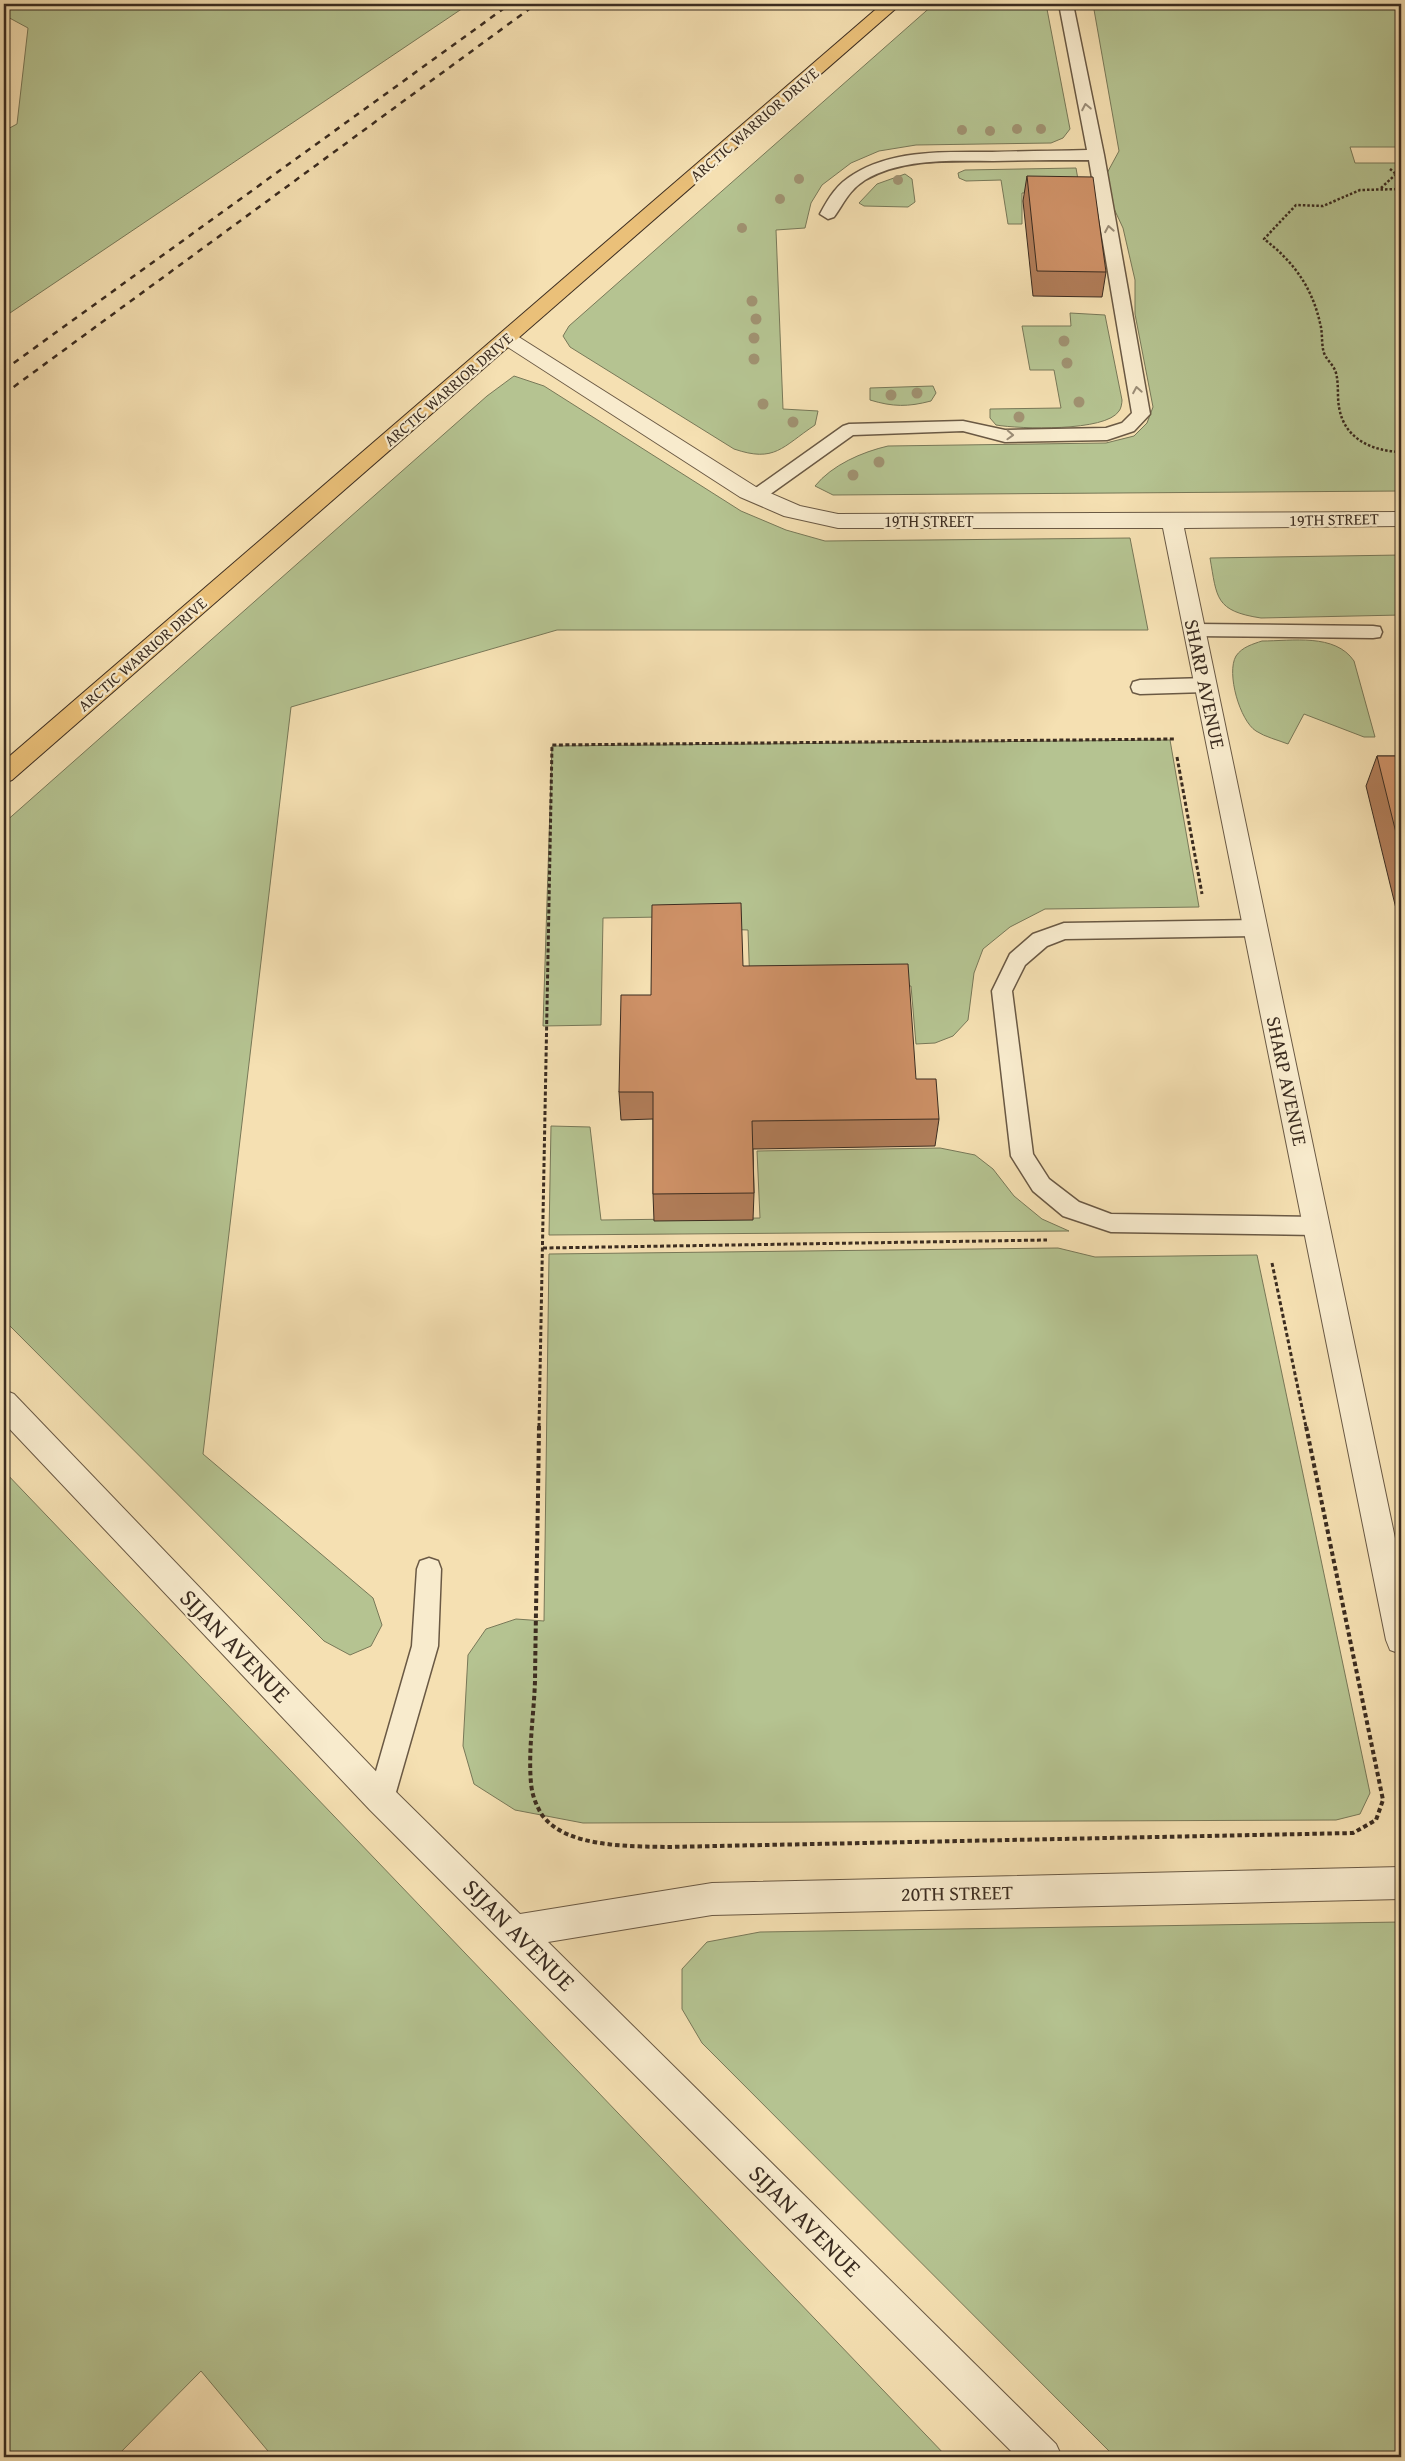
<svg xmlns="http://www.w3.org/2000/svg" width="1405" height="2461" viewBox="0 0 1405 2461" font-family="'Gentium Book Plus',serif">
<style>
.green{fill:#b5c391;stroke:#787858}
.lines{fill:none;stroke-linecap:round;stroke-linejoin:round}
.lane-casing{stroke:#6a5944;stroke-width:3}
.street-casing{stroke:#6a5944;stroke-width:2}
.primary-casing{stroke:#3b2c20;stroke-width:2}
.path-far2{stroke:#3b2c20;stroke-width:2.5;stroke-dasharray:2.5 2;stroke-linecap:butt}
.path-far1{stroke:#3b2c20;stroke-width:3;stroke-dasharray:4 2.5;stroke-linecap:butt}
.path{stroke:#3b2c20;stroke-width:4;stroke-dasharray:4.5 3;stroke-linecap:butt}
.lane{fill:#f8ebcd;fill-rule:evenodd}
.street{fill:#f8ebcd;fill-rule:evenodd}
.primary{fill:#eac079;fill-rule:evenodd}
.rail{stroke:#3b2c20;stroke-width:2.5;stroke-dasharray:6 6;stroke-linecap:butt}
.tree{fill:#a09271}
.wall{fill:#b17d59;stroke:#3b2c20}
.building{fill:#ce9167;stroke:#3b2c20}
.oneway{stroke:#9a8c76}
.labels{text-anchor:middle;stroke-width:4.5;stroke-linejoin:round;paint-order:stroke}
.far-street-label{font-size:16px;fill:#3b2c20;stroke:#f8ebcd}
.street-label{font-size:20px;fill:#3b2c20;stroke:#f8ebcd}
.near-street-label{font-size:24px;fill:#3b2c20;stroke:#f8ebcd}
</style>
<rect width="100%" height="100%" fill="#f5e0b2"/>
<filter id="stains"><feTurbulence type="fractalNoise" baseFrequency=".004" numOctaves="4"/><feColorMatrix values="0 0 0 0 .2 0 0 0 0 .09 0 0 0 0 .02 0 0 0 .5 -.17"/></filter>
<radialGradient id="worn" r=".72"><stop offset=".6" stop-color="#630" stop-opacity="0"/><stop offset="1" stop-color="#630" stop-opacity=".3"/></radialGradient>
<path class="green" d="M4,4H469L4,317V131L17,124L28,28L4,15Z
M934,4H1046L1070,129L1063,138L1051,143L916,145L879,151L851,163L822,185L811,203L805,228L776,230L783,409L818,411L815,425C782,447 775,463 734,449L570,347L563,336L569,326Z
M1093,4H1401V147H1350L1355,163H1401V491L833,495L815,486C832,465 862,452 888,446L1106,443L1134,436L1147,423L1153,407L1135,314V280L1123,228L1109,198L1106,175L1119,151Z
M1076,168L1080,191L1022,193V224H1008L1001,180L966,181L959,178L958,173L965,170Z
M905,174L912,179L915,202L908,207L864,206L859,203L877,184Z
M1070,313L1105,315L1122,400C1122,403 1121,409 1119,411C1106,432 1019,429 996,425L990,418V409L1061,408L1054,370H1030L1022,326H1071Z
M514,376L544,386L741,511L786,530L825,541L1130,538L1148,630H557L291,707L203,1454L373,1598L382,1625L371,1646L350,1655L324,1641L4,1320V823L487,396Z
M933,386L936,393L931,401C908,407 893,407 870,400V388Z
M1401,555V615L1261,618C1215,611 1217,598 1210,558Z
M1262,641C1292,641 1335,633 1354,661L1375,737H1364L1304,714L1288,744C1278,740 1265,737 1256,731C1240,721 1226,673 1236,656C1242,647 1253,644 1262,641Z
M1170,740L1199,907L1045,909L1010,927L983,949L974,973L968,1020L953,1036L935,1043L916,1044L911,986L750,988L748,930L719,929V916L603,918L601,1025L543,1026L552,746Z
M551,1126L590,1127L601,1220L760,1218L757,1151L940,1148L975,1155L993,1169L1014,1196L1042,1219L1069,1231L549,1235Z
M1058,1248L1095,1257L1257,1255L1370,1793L1360,1814L1336,1820L583,1823L515,1810L474,1784L463,1746L468,1655L486,1629L516,1619L544,1621L549,1254Z
M4,1471L947,2457H273L201,2371L116,2457H4Z
M1401,1922V2457H1115L702,2043L682,2009V1969L707,1942L760,1932Z"/>
<g class="lines">
<g class="lane-casing">
<path id="lane" d="M1059,4H1073L1104,155L1150,414L1134,431L1107,440L1005,442L963,431L853,435L762,500H750L747,496L750,492L843,426L849,424L963,421L1005,430L1106,428L1122,423L1132,413L1089,160C1057,160 1025,160 993,161C951,161 903,158 865,180C849,190 844,203 834,217L828,219L820,214C829,197 837,184 854,174C894,149 947,152 992,152C1024,151 1056,151 1087,150Z
M1194,624L1373,626L1380,627L1382,632L1380,637L1373,638L1194,636L1187,635L1185,630L1187,625Z
M1206,678L1213,680L1215,685L1213,690L1206,692L1140,694L1133,692L1131,687L1133,682L1140,680Z
M1255,920L1262,922L1265,928L1262,934L1255,936L1065,939L1047,946L1025,965L1012,991L1033,1154L1049,1179L1079,1202L1111,1214L1316,1217L1324,1219L1327,1226L1324,1233L1316,1235L1111,1232L1063,1216L1033,1191L1011,1156L992,991L1010,954L1033,934L1064,923Z
M429,1558L438,1561L441,1569L438,1646L394,1799L390,1808L381,1812L372,1808L368,1799L412,1646L417,1569L420,1561Z"/>
</g>
<g class="street-casing">
<path id="street" d="M507,332L514,334L756,487L800,506L838,514L1401,512V526L1184,528L1401,1567V1654L1390,1650L1386,1640L1163,528H838L784,516L740,497L500,342L497,338L500,334Z
M4,1390L14,1394L392,1788L520,1914L712,1883L1401,1867V1899L712,1915L548,1942L1056,2444L1062,2457H1017L370,1810L4,1423Z"/>
</g>
<g class="primary-casing">
<path id="primary" d="M882,4H901L12,780L4,783V761Z"/>
</g>
<path class="path-far2" d="M1390,169L1401,178
M1381,188L1395,175
M1401,189L1360,190L1323,206L1296,205L1264,239C1293,261 1312,287 1320,323C1323,333 1321,344 1324,353C1327,361 1334,365 1336,373C1339,384 1337,396 1339,407C1344,439 1372,451 1401,452"/>
<path class="path-far1" d="M1177,757L1202,894
M543,1248L1047,1240
M1272,1263L1306,1427
M539,1427L552,745L1174,739V741"/>
<path class="path" d="M539,1426C538,1511 536,1596 535,1681C534,1714 528,1750 531,1783C532,1795 536,1805 542,1815C566,1848 630,1846 667,1847L1353,1833L1376,1820L1383,1800L1306,1426"/>
<use href="#lane" class="lane"/>
<use href="#street" class="street"/>
<use href="#primary" class="primary"/>
<path class="rail" d="M4,370L510,4
M4,394L536,4"/>
</g>
<g class="tree">
<circle cx="1017" cy="129" r="5"/>
<circle cx="1041" cy="129" r="5"/>
<circle cx="962" cy="130" r="5"/>
<circle cx="990" cy="131" r="5"/>
<circle cx="799" cy="179" r="5"/>
<circle cx="898" cy="180" r="5"/>
<circle cx="780" cy="199" r="5"/>
<circle cx="742" cy="228" r="5"/>
<circle cx="752" cy="301" r="5.5"/>
<circle cx="756" cy="319" r="5.5"/>
<circle cx="754" cy="338" r="5.5"/>
<circle cx="1064" cy="341" r="5.5"/>
<circle cx="754" cy="359" r="5.5"/>
<circle cx="1067" cy="363" r="5.5"/>
<circle cx="917" cy="393" r="5.5"/>
<circle cx="891" cy="395" r="5.5"/>
<circle cx="1079" cy="402" r="5.5"/>
<circle cx="763" cy="404" r="5.5"/>
<circle cx="1019" cy="417" r="5.5"/>
<circle cx="793" cy="422" r="5.5"/>
<circle cx="879" cy="462" r="5.5"/>
<circle cx="853" cy="475" r="5.5"/>
</g>
<path class="wall" d="M1027,176L1106,272L1102,297L1033,296L1023,201Z
M1377,756H1401V929L1366,786Z
M743,966L939,1119L935,1146L753,1149L754,1193L753,1220L654,1221L653,1194V1119L621,1120L619,1092L651,995Z"/>
<path class="building" d="M1027,176L1093,177L1106,272L1037,271Z
M1377,756H1401V853Z
M741,903L743,966L908,964L916,1079H936L939,1119L752,1121L754,1193L653,1194V1092H619L621,995H651L652,905Z"/>
<defs><path id="oneway-chevron" d="M-2-3.5L2.5 0L-2 3.5" fill="none" stroke-width="1.6" stroke-linecap="round" stroke-linejoin="round" transform="scale(1.25)"/></defs>
<g class="oneway">
<use href="#oneway-chevron" transform="translate(1086 107) rotate(-101)"/>
<use href="#oneway-chevron" transform="translate(1109 229) rotate(-100)"/>
<use href="#oneway-chevron" transform="translate(1137 390) rotate(-100)"/>
<use href="#oneway-chevron" transform="translate(1010 435) rotate(2)"/>
</g>
<g class="labels">
<g class="far-street-label">
<text transform="translate(754 124) rotate(-41)" y="6">ARCTIC WARRIOR DRIVE</text>
<text transform="translate(448 389) rotate(-41)" y="6">ARCTIC WARRIOR DRIVE</text>
<text transform="translate(1334 519) rotate(-1)" y="6">19TH STREET</text>
<text x="929" y="527">19TH STREET</text>
<text transform="translate(142 654) rotate(-41)" y="6">ARCTIC WARRIOR DRIVE</text>
</g>
<g class="street-label">
<text transform="translate(1205 684) rotate(78)" y="7">SHARP AVENUE</text>
<text transform="translate(1287 1081) rotate(78)" y="7">SHARP AVENUE</text>
<text transform="translate(957 1893) rotate(-1)" y="7">20TH STREET</text>
</g>
<g class="near-street-label">
<text transform="translate(235 1646) rotate(46)" y="8">SIJAN AVENUE</text>
<text transform="translate(519 1935) rotate(45)" y="8">SIJAN AVENUE</text>
<text transform="translate(805 2221) rotate(45)" y="8">SIJAN AVENUE</text>
</g>
</g>
<rect width="1405" height="2461" fill="none" stroke="#f5e0b2" stroke-width="20"/>
<rect x="5" y="5" width="1395" height="2451" fill="none" stroke="#3b2c20" stroke-width="2.5"/>
<rect x="10" y="10" width="1385" height="2441" fill="none" stroke="#3b2c20"/>
<rect width="100%" height="100%" filter="url(#stains)"/>
<rect width="100%" height="100%" fill="url(#worn)"/>
</svg>
